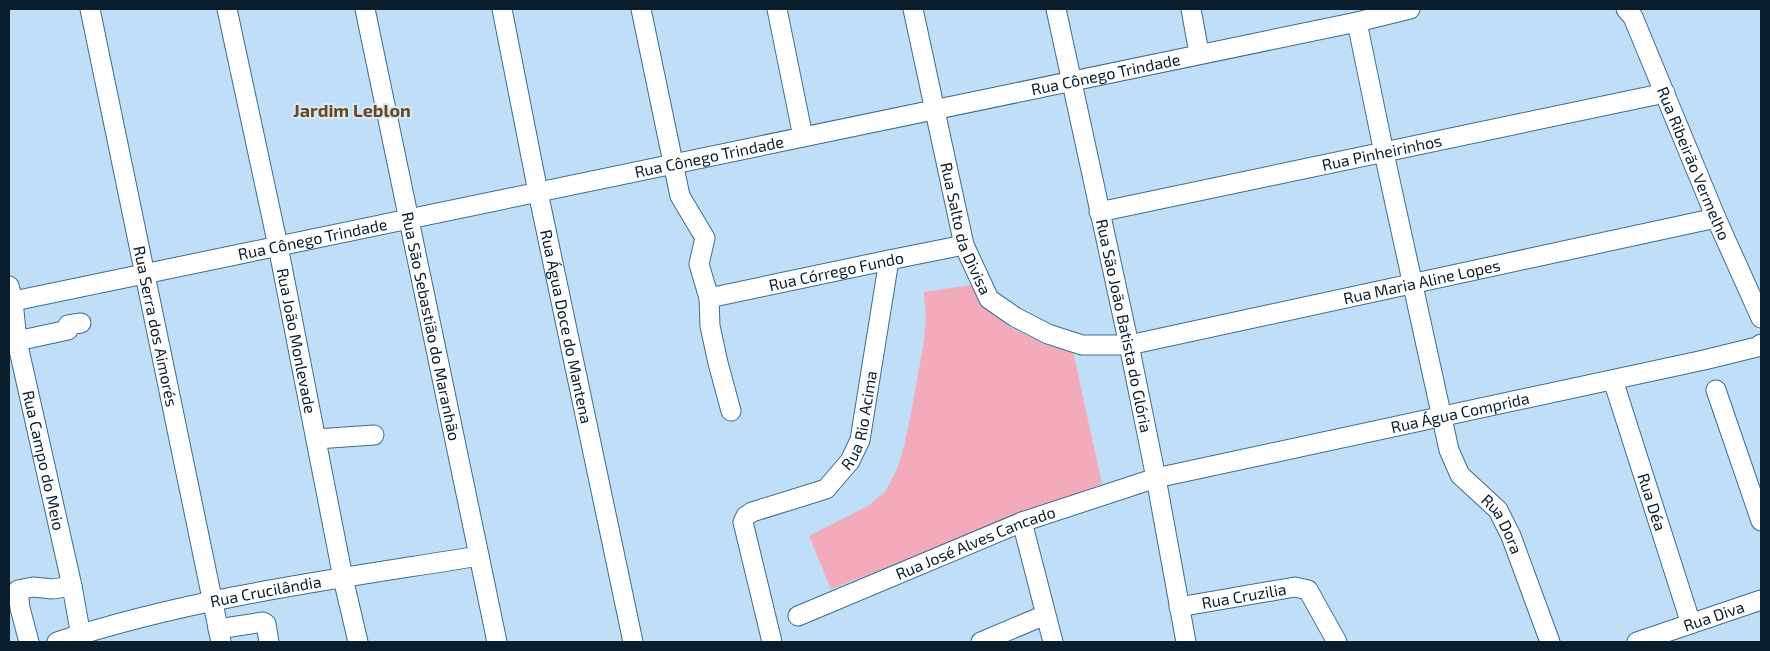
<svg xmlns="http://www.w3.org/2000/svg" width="1770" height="651" viewBox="0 0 1770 651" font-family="'Exo 2',sans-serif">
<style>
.green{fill:#f3abbc}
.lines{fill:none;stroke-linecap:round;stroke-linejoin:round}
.minor-casing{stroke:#3c6c91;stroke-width:21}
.minor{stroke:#fff;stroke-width:19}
.labels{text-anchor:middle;stroke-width:4;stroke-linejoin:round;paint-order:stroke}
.street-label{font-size:16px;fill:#091d2c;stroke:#d5eafa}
.neighbourhood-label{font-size:18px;font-weight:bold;fill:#6f461b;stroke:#d5eafa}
</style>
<rect width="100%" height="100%" fill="#c0def7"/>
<path class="green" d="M971,285L984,306L1008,326L1046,345L1073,351L1102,484L831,589L809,536L868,506L886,491L898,467L904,447L912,408L924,341L926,320L924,292Z"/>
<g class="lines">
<g class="minor-casing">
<g id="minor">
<path id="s1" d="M90,9L221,642"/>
<path id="s2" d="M227,9L278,246L343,578L358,642"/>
<path id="s3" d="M365,9L497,642"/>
<path id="s4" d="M502,9L538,192L633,642"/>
<path d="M641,9L680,196L705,238L699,264L709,298L710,326L718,363L731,411"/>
<path d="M777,9L803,137"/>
<path id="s5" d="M913,9L964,245L989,299L1015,317L1048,334L1082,345H1129L1716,218"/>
<path id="s6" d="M1056,9L1129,345L1156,478L1186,642"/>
<path d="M1191,9L1199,53"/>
<path id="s7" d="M1626,9L1633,17L1716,218L1761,318"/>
<path id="s8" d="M1357,22L1384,153L1449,450L1460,475L1498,510L1511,536L1550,642"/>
<path id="s9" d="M1099,212L1665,93"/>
<path id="s10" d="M9,286L13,301L17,341L72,586L82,642"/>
<path id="s11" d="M709,298L889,260L964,245"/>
<path id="s12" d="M9,302L1357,22L1410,9"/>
<path d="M17,341L68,330V325L81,323"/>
<path id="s13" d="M1613,380L1691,624"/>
<path d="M1716,390L1761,521"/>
<path d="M316,439L374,435"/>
<path d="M1022,522L1053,642"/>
<path id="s14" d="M1179,607L1295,587L1308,590L1337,642"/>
<path id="s15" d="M798,616L1022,522L1156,478L1704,360L1757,347L1761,344"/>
<path d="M218,629L263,622L266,624L269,642"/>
<path d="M29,642L20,608L18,590L33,587L53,589L72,586"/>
<path id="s16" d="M57,642C193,597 337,579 479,556"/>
<path id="s17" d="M772,642L743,522L746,516L752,512L826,489L850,461L860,440L889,260"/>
<path d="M981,642L1045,615"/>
<path id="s18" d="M1637,642L1761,600"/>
</g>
</g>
<use href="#minor" class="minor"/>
</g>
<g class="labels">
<g class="street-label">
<text dy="6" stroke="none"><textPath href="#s12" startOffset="1120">Rua Cônego Trindade</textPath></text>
<text dy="6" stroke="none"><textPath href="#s9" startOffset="289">Rua Pinheirinhos</textPath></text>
<text dy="6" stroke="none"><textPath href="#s12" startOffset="715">Rua Cônego Trindade</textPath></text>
<text dy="6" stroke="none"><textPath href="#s7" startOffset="169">Rua Ribeirão Vermelho</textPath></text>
<text dy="6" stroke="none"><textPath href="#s5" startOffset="226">Rua Salto da Divisa</textPath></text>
<text dy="6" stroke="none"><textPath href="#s12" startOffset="310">Rua Cônego Trindade</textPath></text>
<text dy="6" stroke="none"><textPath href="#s11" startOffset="130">Rua Córrego Fundo</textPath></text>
<text dy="6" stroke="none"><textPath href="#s5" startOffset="752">Rua Maria Aline Lopes</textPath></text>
<text dy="6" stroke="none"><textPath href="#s1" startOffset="324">Rua Serra dos Aimorés</textPath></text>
<text dy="6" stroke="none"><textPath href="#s3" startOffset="324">Rua São Sebastião do Maranhão</textPath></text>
<text dy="6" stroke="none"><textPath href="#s6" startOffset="324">Rua São João Batista do Glória</textPath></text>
<text dy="6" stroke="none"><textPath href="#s4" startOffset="324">Rua Água Doce do Mantena</textPath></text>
<text dy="6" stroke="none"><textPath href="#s2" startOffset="339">Rua João Monlevade</textPath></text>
<text dy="6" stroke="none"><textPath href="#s15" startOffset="695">Rua Água Comprida</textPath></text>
<text dy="6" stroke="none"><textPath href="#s17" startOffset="294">Rua Rio Acima</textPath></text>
<text dy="6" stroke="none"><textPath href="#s10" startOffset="178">Rua Campo do Meio</textPath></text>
<text dy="6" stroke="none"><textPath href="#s13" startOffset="128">Rua Déa</textPath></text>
<text dy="6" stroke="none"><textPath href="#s8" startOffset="531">Rua Dora</textPath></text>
<text dy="6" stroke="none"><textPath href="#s15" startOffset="192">Rua José Alves Cancado</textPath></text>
<text dy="6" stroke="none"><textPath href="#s16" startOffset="215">Rua Crucilândia</textPath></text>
<text dy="6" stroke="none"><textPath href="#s14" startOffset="66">Rua Cruzilia</textPath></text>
<text dy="6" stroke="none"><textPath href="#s18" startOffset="81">Rua Diva</textPath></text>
</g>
<g class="neighbourhood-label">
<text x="352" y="117">Jardim Leblon</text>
</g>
</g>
<rect width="1770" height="651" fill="none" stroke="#091d2c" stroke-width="20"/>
</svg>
